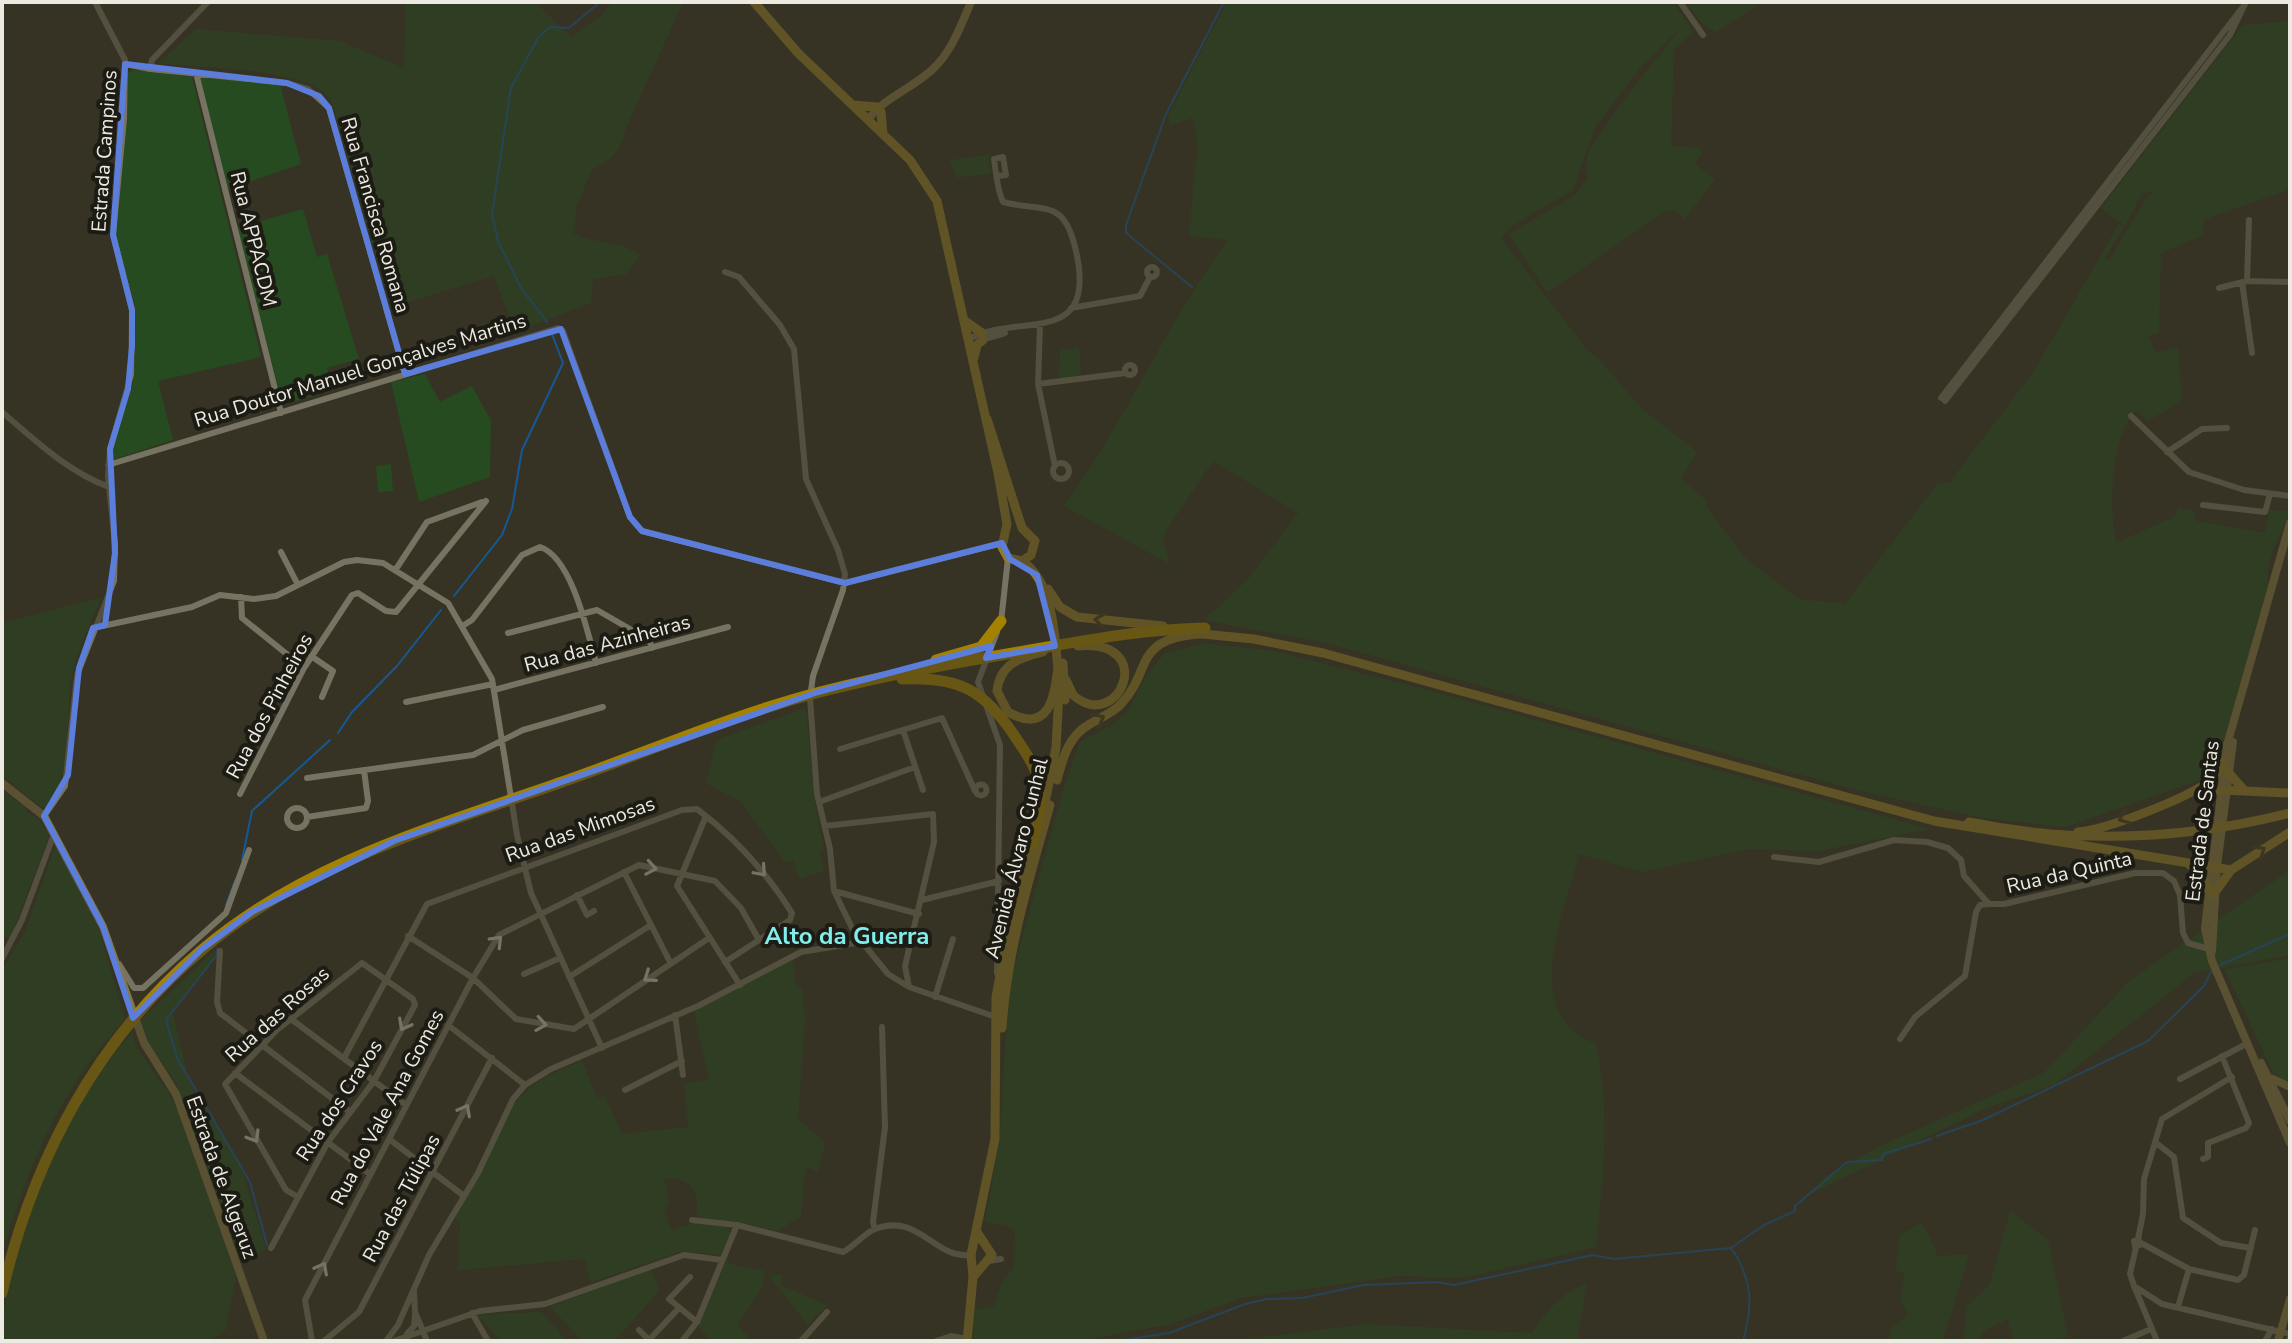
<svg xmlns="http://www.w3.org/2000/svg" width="2292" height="1343" viewBox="0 0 2292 1343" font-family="'Nunito Sans',sans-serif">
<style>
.green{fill:#264b20}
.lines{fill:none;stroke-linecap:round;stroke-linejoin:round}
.stream{stroke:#145996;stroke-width:2}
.street{stroke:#777362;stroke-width:6}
.secondary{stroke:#857745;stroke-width:8}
.primary{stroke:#937b27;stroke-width:9}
.highway{stroke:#a58100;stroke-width:11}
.oneway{stroke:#463d1b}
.oneway2{stroke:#c4c1b5}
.marked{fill:none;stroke:#5b7ddb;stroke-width:6;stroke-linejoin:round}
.labels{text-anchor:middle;stroke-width:8;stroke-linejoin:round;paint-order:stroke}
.street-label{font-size:20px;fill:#edebe1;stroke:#1c1b14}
.quarter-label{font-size:24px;font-weight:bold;fill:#82eeec;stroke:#1c1b14}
</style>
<rect width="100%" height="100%" fill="#373324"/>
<path class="green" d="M405,2H535L571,37L601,16L613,2H683L626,128C621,150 613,160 592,169L576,208L574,234C596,244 620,241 640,255L626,274L593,279L591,303L528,327L509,316L494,276L391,307L331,100C309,67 198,68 159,63L196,29L340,41L404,68Z
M1227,2H1673L1694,32L1674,49L1671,146L1699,148L1702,152L1695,164L1715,179L1685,219L1674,209L1665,211L1547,293L1509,234L1575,195L1587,179V154L1622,102L1682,27L1640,68L1595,127L1573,190L1513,225L1501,238L1588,351L1596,356L1643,410L1697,452L1681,479L1708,502L1706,506L1744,557L1799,599L1845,604L1938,483L1950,482L2034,371L2119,224L2124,227L2105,258L2109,261L2147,197L2154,192L2142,193L2125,226L2101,208L2243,25L2290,21V189L2203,220L2204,235L2161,253L2159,332L2149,336L2155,353L2178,347L2182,400L2148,421L2136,410C2110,437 2109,508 2116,543L2174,517L2178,508L2194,511L2196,521L2265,533L2269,510L2289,511C2280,544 2266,547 2268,585L2224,743L2212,773L2200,780L2065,827L1983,818L1856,790L1327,643L1204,620L1249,578L1298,513L1213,461L1167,529L1163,542L1170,564L1064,506C1126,421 1166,324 1228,240L1189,236L1198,140L1192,118L1170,126L1168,116Z
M1685,2H1763L1716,32L1703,24Z
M133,70L192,77L261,357L158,381L173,440L115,459L111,456L133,383L135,351V305L115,237V201L127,119V73Z
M200,77L280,84L301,164L228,189Z
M988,155L991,173L956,178L950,160Z
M303,209L317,257L327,254L359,359L327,368L333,390L283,405L237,228Z
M1079,347L1081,376L1059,378L1060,350Z
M425,374L440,402L472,386L491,421L490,477L419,502L391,382Z
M391,464L393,491L378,492L376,466Z
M102,597C91,623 76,651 71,679C64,724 76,771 44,809L2,776V623Z
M1204,643L1274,651L1435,692L1929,829L1818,851L1747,849L1643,872L1579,854C1565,912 1518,1016 1595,1043C1612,1108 1602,1181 1596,1247L1462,1278L1399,1276L1241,1298L1170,1324L1081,1341H973L974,1310L994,1306L1003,1280L1014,1268L1015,1232L1007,1226L985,1222L1000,1137L1009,985L1065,784L1080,742L1111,726L1128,711L1144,679L1164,654Z
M806,708L814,797L824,850L819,852L824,871L799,879L793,859L786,863L740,801L706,783L717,740Z
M2,791L26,807L25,812L38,818L49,836L10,939L2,935Z
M56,844L99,930L125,1019C60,1089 29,1163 2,1254V970L24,934Z
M2290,870V955L2194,973L2055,1084L1984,1109L1812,1193L1825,1177L1878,1147L2045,1072L2129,981Z
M214,951L213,962L172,1011L190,1084L240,1165L266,1249L242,1265L177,1084L148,1043L140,1021Z
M2290,958V1081H2282L2272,1070L2225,970Z
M792,959L797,988L802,987L805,1019L798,1119L825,1143L818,1172L805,1167L801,1216L777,1231L741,1222L700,1218L696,1213C701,1190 688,1176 664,1179L669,1202L665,1211L671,1230L694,1223L728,1227L730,1234L721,1255L682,1251L591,1282L585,1259L458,1270L460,1223L454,1218L514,1104C533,1081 554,1072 582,1061L597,1098L605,1096L622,1134L688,1127L684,1084L709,1079L694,1012Z
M132,1033L137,1048L173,1099L236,1275L225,1331L209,1341H2C2,1243 67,1105 132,1033Z
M2010,1211L2048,1240L2068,1336L2053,1341H2014L2008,1319L1982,1332L1979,1341H1963L1967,1306L1990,1284Z
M1922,1222L1938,1256L1969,1254L1944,1337L1937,1341H1889L1890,1330L1908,1314L1900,1300L1905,1274L1896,1270L1900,1235Z
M727,1259L730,1264L765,1271L762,1287L738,1324L751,1341H712L698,1326Z
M651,1269L659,1291L614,1341H583L550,1307Z
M776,1274L783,1276L780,1285L827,1305L808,1325L770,1277Z
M1587,1283L1577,1341H1232L1366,1324L1532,1333C1546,1311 1562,1293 1587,1283Z
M541,1312L567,1341H502L477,1315Z"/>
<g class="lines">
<path class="stream" d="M1192,287L1132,238L1126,232V225L1166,114L1224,2
M547,322L521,288L498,241L492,214L511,88L538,38L550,27L569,28L600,2
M454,596L502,535L512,509L522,450L563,363L552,334
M338,733L352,712L397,666L441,610
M242,860L252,811L330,740
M226,905L235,881
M217,949L216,956L166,1020L177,1058L250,1182L267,1245
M2220,965L2290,934
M1937,1136L1983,1120L2148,1041L2203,987L2211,972
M1731,1248C1753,1279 1753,1306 1743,1341
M1118,1341L1169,1333L1245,1304L1267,1299L1302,1298L1364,1285L1437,1282L1454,1285L1593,1255L1614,1259L1731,1248L1764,1225L1795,1211V1206L1847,1162L1882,1160L1883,1154L1931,1139"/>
<path class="street" d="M1680,2L1703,35
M125,64L150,69L152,60L208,2
M150,69L287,83L308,89L329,108L405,374
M196,73L281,413
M1147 272a5 5 0 1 1 10 0a5 5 0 1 1-10 0Z
M725,272L739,277L780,325L794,349L806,479L838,550L845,574L843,590L813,676L810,698L817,794L830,849L834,891L855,934
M2247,281L2249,220
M2242,282L2252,353
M2219,288L2247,281L2290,282
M1071,308L1140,296L1150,277
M1040,325L1038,384L1055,466
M969,339C1018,312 1098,349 1076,251C1064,197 1045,213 1003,202C997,189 996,173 994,159L1003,157L1006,175L997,176
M981,340L1005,333
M1125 370a5 5 0 1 1 10 0a5 5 0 1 1-10 0Z
M1038,384L1126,373
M1941,398L2242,8
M1945,401L2230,35L2246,2
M2,412C35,440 68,472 109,487
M2131,416L2189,472L2244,490L2290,496
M2167,452L2202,429L2227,428
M1053 471a8 8 0 1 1 16 0a8 8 0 1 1-16 0Z
M108,465L558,328L563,331L630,517L642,531L845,583L1002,543
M2203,505L2265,512L2270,494
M281,552L298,585
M396,569L427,522L482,502
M241,597L242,618L304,668
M1001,622L1008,558
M464,625L472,620L522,555L540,547C572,557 588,634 596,663
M93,628L192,607L220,595L254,599L276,596L344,562L357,560L383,563L448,603L492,679L517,835L531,893L602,1048
M997,632L978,682L1000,745L997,973
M508,633L597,610L649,640L652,648
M311,656L333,671L322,697
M494,690L728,627
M406,702L493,684
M903,730L923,790
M840,749L942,718L975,791
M307,778L473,755L523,730L603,707
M975.5 790a5.5 5.5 0 1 1 11 0a5.5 5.5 0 1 1-11 0Z
M240,794L304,668L352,595L358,593L386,611L396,612L486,501
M819,802L915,767
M287 818a10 10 0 1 1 20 0a10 10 0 1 1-20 0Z
M44,816L65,786L77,675L114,581L115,544L108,476L110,449L131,375L132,310L113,235L124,119L125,60L95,2
M706,816L677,886L740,985
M307,817L366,808L368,801L364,770
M825,826L933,814L934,842L905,966L909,987
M1774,857L1819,862L1894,840L1927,842L1948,848L1961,860L1964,876L1989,904H2004L2135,873H2163L2174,881L2180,895L2183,933L2188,943L2209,949
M624,872L670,962
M834,891L919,914
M577,895L587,915L594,911
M922,900L999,881
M855,934H861L862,942L888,974L909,987L996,1017
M408,936L473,978L516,1019L574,1029L709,938
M220,951L217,1002L220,1013L350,1112
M2,959L22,920L54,834
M119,964L134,988H143L226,913L249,850
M524,974L560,958
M569,977L651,925
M935,997L953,939
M675,1015L683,1075
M291,1019L406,1105
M448,1025L525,1085
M1900,1039L1915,1017L1965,976L1976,912L1980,905L1989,904
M344,1058L427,904L682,810L697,809C734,837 767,873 792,913L790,920L725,962
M235,1073L370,1174
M2180,1079L2248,1043
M625,1090L682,1061
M389,1139L464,1196
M2155,1142L2174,1157L2183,1218L2221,1243L2251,1248
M2203,1159L2208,1157V1143L2246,1128L2249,1123L2222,1056
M692,1220L737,1225L843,1252C855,1246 863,1234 875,1229C919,1212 935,1260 971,1255
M875,1229L873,1222L885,1127L882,1027
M2138,1239L2143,1214L2144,1179L2162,1119L2232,1077
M2139,1240L2140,1245L2135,1246L2134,1241Z
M2141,1243L2189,1269L2238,1280L2244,1275L2255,1230
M2136,1247L2130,1274L2134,1286L2162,1304L2290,1334
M271,1248L328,1142L374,1081L415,1005L413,999L362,963L277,1030L225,1084L286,1190L298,1197
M989,1261L1001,1259
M690,1277L669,1299L697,1322
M2134,1286L2157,1341
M414,1292L415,1312L427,1341
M2178,1307L2189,1269
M472,1313L488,1341
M639,1330L650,1341
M407,1334L414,1326L415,1314
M649,1340L679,1308
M312,1341L305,1300L473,978L499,935L639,865L715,881L741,908L759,940
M324,1341L359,1312L492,1058
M386,1341L398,1325L429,1255L478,1173L513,1099L525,1085L551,1069L698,1006L801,952L862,942
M394,1341L480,1311L545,1304L684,1255L722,1260
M682,1341L697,1322L737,1225
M801,1341L827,1312
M936,1341L951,1336L967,1339
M2123,1341L2151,1329
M2265,1341L2272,1329"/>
<path class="secondary" d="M868,120C883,98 913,88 933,69C952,51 961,25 971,2
M2290,523L2227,745L2205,928L2212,961L2290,1143
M2,783L44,816L103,927L144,1043L176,1094L264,1341
M2212,951L2217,866L2233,742
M2261,1063L2290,1121
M2273,1079L2290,1087
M2278,1341L2290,1299
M2290,1341V1340"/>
<path class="primary" d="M754,2L798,53L910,160L937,201L998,473L1007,524L1002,547L1008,558L1022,561L1031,555L1035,541L1022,528L987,419
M853,105L877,107
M881,112L883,134
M965,321L982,333
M974,358L977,345L983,340
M1022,561C1053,581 1055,636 1058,670
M1048,589L1060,607L1077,617L1163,626
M1192,633L1254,639L1323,653L1934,821L2231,870
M1043,652C1019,658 1000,664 997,691L1008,712C1049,735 1055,697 1058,666
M1063,663L1065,700
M1066,680L1073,695C1118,735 1160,639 1078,646
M2228,772L2243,789
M1057,780C1063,758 1068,736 1090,724C1101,717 1113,713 1121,704C1153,670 1132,640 1198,634
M2199,789L2290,793
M1043,812L1056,748L1059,692
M1969,822C2076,844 2184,840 2290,813
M2078,832C2106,830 2185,799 2208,782C2216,777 2219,770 2224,762
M2190,865L2201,874L2208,889
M2214,894L2231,870L2290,832
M1002,1028C1007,951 1029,879 1050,805
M973,1277L992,1255L977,1232
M967,1341L973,1277L971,1255L995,1139L996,997L1012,913L1033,841"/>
<path class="highway" d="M936,660L981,647L1001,621
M902,679C960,676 985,691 1016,738C1025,752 1036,766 1039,783C1043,803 1037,825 1032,845
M2,1293C33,1159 97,1038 203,949C306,862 437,826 562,782C648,752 732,715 820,692C889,674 960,662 1030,650C1088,640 1145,629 1205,628"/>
</g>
<defs><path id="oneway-chevron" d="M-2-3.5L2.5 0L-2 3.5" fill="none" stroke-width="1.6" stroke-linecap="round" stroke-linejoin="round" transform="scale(2)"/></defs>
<g class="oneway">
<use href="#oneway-chevron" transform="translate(1100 620) rotate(-173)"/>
<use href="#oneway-chevron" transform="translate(1099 719) rotate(-28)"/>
<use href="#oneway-chevron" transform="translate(2124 818) rotate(158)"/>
<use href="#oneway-chevron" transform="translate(2260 851) rotate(-33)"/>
</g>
<g class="oneway2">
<use href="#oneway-chevron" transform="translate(651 868) rotate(10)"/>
<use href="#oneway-chevron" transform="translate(761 871) rotate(48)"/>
<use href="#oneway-chevron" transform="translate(497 941) rotate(-46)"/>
<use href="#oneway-chevron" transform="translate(649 977) rotate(145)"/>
<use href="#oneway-chevron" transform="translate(541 1024) rotate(9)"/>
<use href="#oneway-chevron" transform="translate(404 1025) rotate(118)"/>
<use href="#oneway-chevron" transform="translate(465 1110) rotate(-62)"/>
<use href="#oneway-chevron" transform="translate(254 1137) rotate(59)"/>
<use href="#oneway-chevron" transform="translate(322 1268) rotate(-62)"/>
</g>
<path d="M0 0H2292V1343H0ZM125,64L287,83L319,96L329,108L405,374L561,329L630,517L642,531L845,583L1002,543L1010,559L1037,575L1055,646L986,658L991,646L818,692L394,841L252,912L202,949L133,1018L103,927L44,816L68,775L79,668L93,628L105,625L115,553L110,449L128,389L132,346V310L113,235Z" fill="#373324" fill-opacity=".55" fill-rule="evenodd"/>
<path class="marked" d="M125,64L287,83L319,96L329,108L405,374L561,329L630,517L642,531L845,583L1002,543L1010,559L1037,575L1055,646L986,658L991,646L818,692L394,841L252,912L202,949L133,1018L103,927L44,816L68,775L79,668L93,628L105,625L115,553L110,449L128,389L132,346V310L113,235Z"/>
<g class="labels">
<g class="street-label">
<text transform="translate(104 151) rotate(-86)" y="7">Estrada Campinos</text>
<text transform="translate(376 215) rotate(74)" y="7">Rua Francisca Romana</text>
<text transform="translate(254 239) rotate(76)" y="7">Rua APPACDM</text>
<text transform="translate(360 370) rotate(-17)" y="7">Rua Doutor Manuel Gonçalves Martins</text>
<text transform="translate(607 643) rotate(-15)" y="7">Rua das Azinheiras</text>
<text transform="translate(269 706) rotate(-62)" y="7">Rua dos Pinheiros</text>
<text transform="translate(2202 821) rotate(-83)" y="7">Estrada de Santas</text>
<text transform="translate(580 829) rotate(-20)" y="7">Rua das Mimosas</text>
<text transform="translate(1016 858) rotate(-76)" y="7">Avenida Álvaro Cunhal</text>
<text transform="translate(2069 872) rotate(-13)" y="7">Rua da Quinta</text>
<text transform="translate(277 1014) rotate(-42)" y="7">Rua das Rosas</text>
<text transform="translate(339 1100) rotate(-57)" y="7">Rua dos Cravos</text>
<text transform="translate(387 1107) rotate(-62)" y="7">Rua do Vale Ana Gomes</text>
<text transform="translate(222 1177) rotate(70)" y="7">Estrada de Algeruz</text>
<text transform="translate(401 1198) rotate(-62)" y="7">Rua das Túlipas</text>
</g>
<g class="quarter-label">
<text x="847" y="944">Alto da Guerra</text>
</g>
</g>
<rect width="2292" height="1343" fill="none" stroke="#edebe1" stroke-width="8"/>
</svg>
